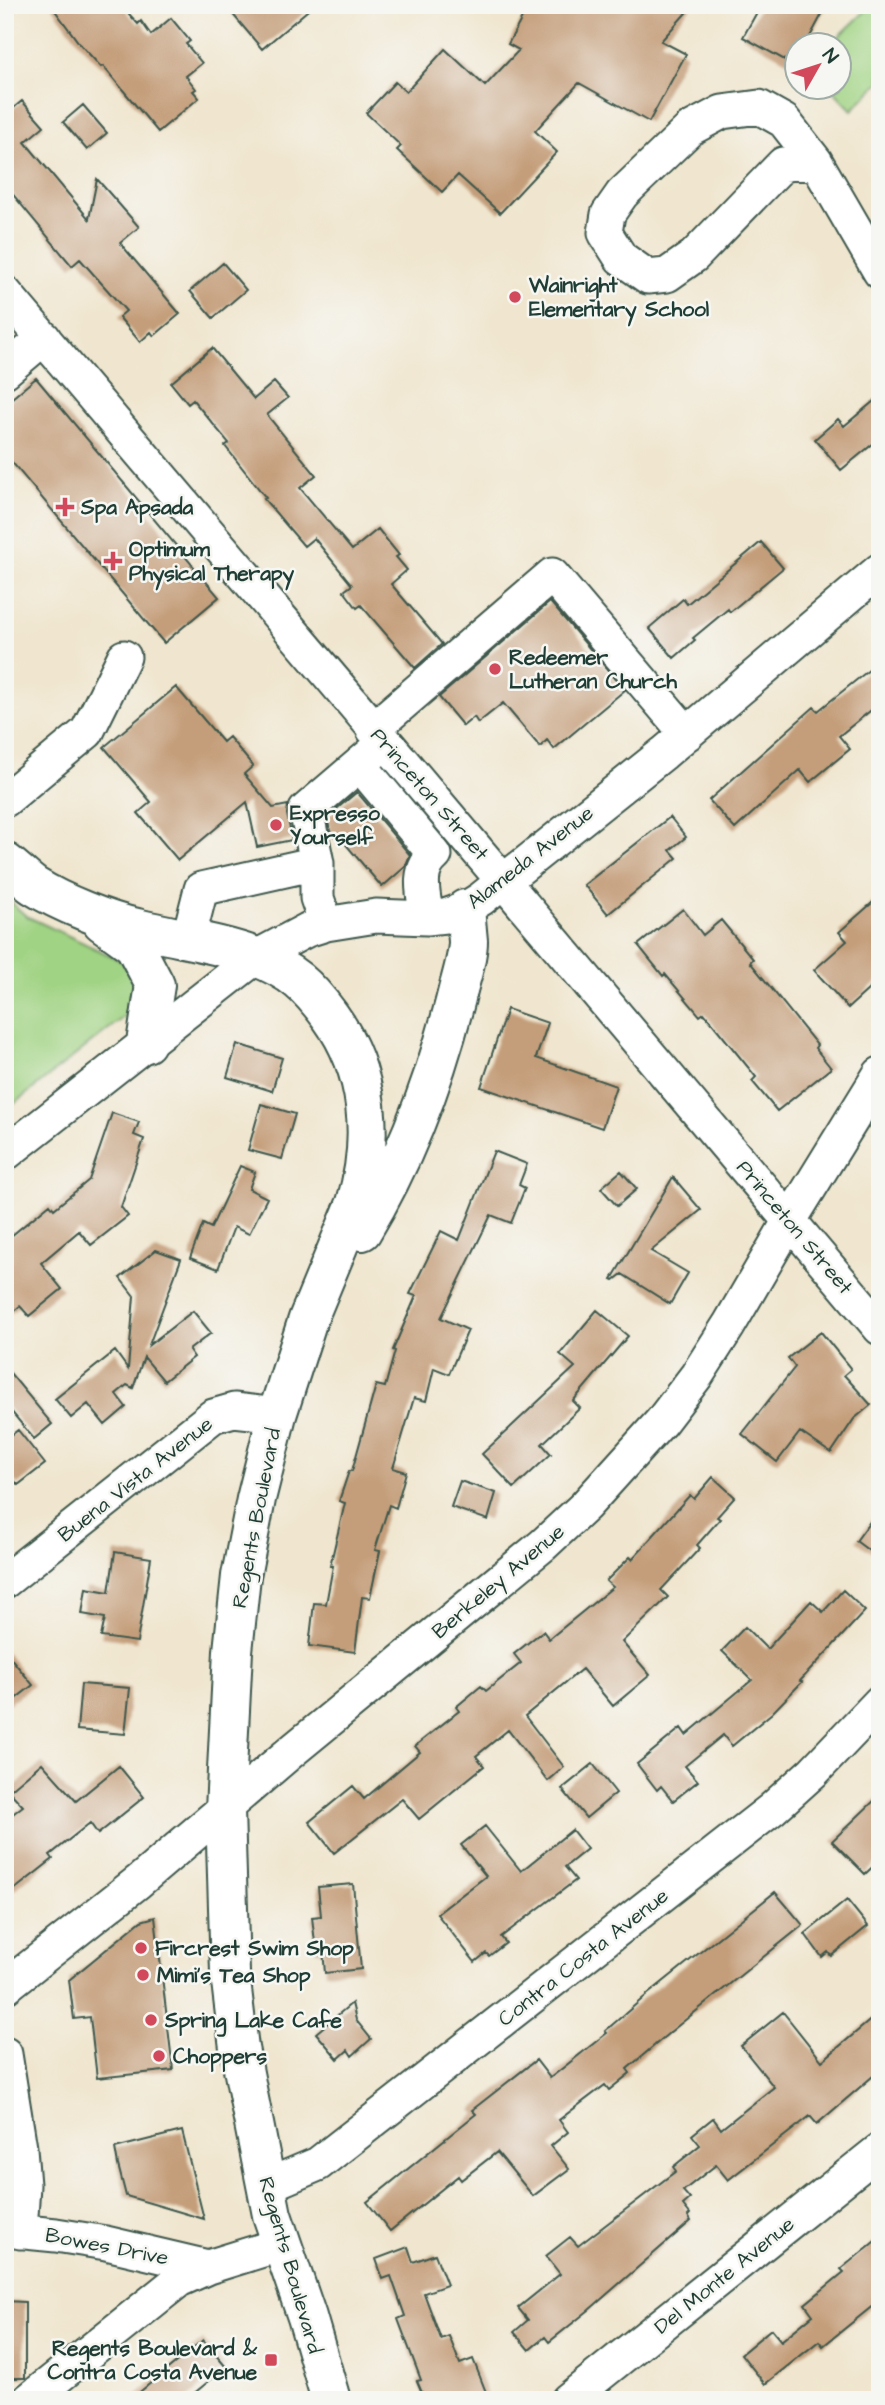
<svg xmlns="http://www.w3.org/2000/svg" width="885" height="2405" viewBox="0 0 885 2405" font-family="'Architects Daughter',sans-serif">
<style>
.green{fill:#a0d383;stroke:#60885c;stroke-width:2}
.building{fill:#c49e7a}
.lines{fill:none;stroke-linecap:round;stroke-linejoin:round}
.minor-casing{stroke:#3e564b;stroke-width:37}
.major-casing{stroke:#3e564b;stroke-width:42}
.minor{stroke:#fff;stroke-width:33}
.major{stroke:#fff;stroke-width:38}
.poi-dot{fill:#d1495b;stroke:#f6f6f2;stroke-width:2.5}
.labels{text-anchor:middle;stroke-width:5;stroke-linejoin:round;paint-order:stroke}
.poi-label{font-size:21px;font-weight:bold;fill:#1f3d34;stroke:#f6f6f2;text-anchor:start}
.street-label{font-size:21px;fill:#1f3d34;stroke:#f6f6f2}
</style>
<rect width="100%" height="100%" fill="#f6f6f2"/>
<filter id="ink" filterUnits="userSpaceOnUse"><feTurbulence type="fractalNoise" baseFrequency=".0143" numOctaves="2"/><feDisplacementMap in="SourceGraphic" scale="14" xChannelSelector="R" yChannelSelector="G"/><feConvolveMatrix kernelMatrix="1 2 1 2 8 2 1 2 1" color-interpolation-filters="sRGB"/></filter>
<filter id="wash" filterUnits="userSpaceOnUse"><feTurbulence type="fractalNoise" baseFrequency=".00686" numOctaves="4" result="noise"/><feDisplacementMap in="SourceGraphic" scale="28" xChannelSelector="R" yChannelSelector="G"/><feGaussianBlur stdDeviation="1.57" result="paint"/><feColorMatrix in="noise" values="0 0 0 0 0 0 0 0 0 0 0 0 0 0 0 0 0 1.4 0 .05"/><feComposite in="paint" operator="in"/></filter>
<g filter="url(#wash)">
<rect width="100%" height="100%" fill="#f0e6cf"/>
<path class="green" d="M872,5H880V82L852,110L831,88H840V46L830,45Z
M5,897L26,916L122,961L137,987L136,1004L125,1016L5,1111Z"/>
<g id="blocks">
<path class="building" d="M51,5H121L138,24L141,21L151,35L171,18L190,41L186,44L202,63L186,76L196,89L193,91L199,98L158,132L103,66L101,67L79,43Z
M225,5H314L262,49Z
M529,5H693L661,41L686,54L649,122L579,83L535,131L557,152L500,213L458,175L442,192L397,150L401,146L366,113L395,82L406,92L445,49L485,86L519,50L508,44Z
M761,5H827L805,46H797V59L794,65L743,37Z
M22,101L44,126L25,142L89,219L97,179L139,227L120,243L180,314L154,336L151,332L140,342L119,317L126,311L80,259L72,266L5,185V115Z
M83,105L107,133L87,150L63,122Z
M223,263L246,290L213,318L190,291Z
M212,348L254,399L274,382L288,398L267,415L316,475L300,488L352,550L378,529L399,555L396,557L407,570L391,584L442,644L415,668L361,605L357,608L344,591L352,585L314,538L304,546L264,499L266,498L225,446L229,443L193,400L188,404L171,383Z
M36,378L219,597L164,643L5,454V404Z
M880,396V438L841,470L815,439L838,419L844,426Z
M761,542L783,568L730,612L728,609L693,638L695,640L674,658L649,628L683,599L687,604Z
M550,602L625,690L554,749L547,740L540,747L503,703L478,723L474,717L463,726L439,697Z
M880,661V703L839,736L850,749L810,782L800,770L735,829L709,800L814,707L818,711Z
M176,687L223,742L229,737L253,766L244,774L273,808L288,805L287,814L292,840L257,847L247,802L178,860L138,813L151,802L104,747Z
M357,792L410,855L405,867L382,887L338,835L335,837L330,831L327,817Z
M670,817L686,837L670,850L677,858L608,914L584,885Z
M880,896V979L848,1008L814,970L847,941L839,932Z
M683,909L703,935L721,920L753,959L750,962L817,1045L815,1048L831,1068L777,1111L752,1081L756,1077L704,1013L700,1016L665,974L663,976L638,945Z
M507,1009L548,1023L536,1058L616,1086L602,1128L481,1087Z
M237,1044L282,1058L272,1091L227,1077Z
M261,1104L295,1114L282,1159L248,1150Z
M112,1113L139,1122L134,1135L144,1139L121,1207L128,1216L91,1245L79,1231L41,1263L62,1289L29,1316L20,1306L5,1318V1241L50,1204L54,1209L89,1180Z
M494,1151L527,1164L519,1185L525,1188L511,1223L491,1215L441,1318L468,1330L449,1374L434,1368L426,1401L414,1398L393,1468L406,1472L396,1508L389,1505L375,1550L380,1551L370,1598L362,1597L355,1652L309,1646L314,1603L326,1604L333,1566H330L345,1503L339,1501L349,1471H352L376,1385L385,1387L395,1351L393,1350L416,1296L410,1294L441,1231L459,1240Z
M240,1166L255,1172L249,1189L267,1198L249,1234L234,1227L218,1269L190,1258L203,1224L211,1228Z
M621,1171L637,1189L617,1206L601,1188Z
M673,1177L701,1210L651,1251L688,1273L670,1304L622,1274L614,1280L612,1279Z
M156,1250L181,1259L149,1345L193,1311L211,1333L189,1350L194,1357L164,1381L144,1357L133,1388L127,1385L116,1394L126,1407L105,1425L88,1404L71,1418L55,1399L115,1351L128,1369L134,1296L120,1278Z
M597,1310L628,1336L573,1401L580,1408L542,1444L551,1454L514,1488L482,1454L575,1367L560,1354Z
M821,1332L851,1369L844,1375L871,1405L854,1419L831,1453L800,1432L777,1462L742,1434L795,1367L788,1358Z
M5,1367L52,1424L34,1439L5,1404Z
M18,1430L45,1464L18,1485L13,1479L5,1485V1440Z
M713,1477L735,1497L717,1517L720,1519L697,1545L700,1548L661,1590L668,1597L622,1642L650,1675L613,1706L582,1669L525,1716L564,1767L548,1781L508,1730L476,1756L484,1766L419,1819L402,1799L334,1853L309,1822L353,1786L364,1799L420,1752L415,1746L459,1711L456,1707L481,1686L486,1691L521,1663L514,1654L543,1631L549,1639L613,1587L606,1581L630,1557L632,1559L690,1495L694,1499Z
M460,1481L496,1493L488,1520L451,1507Z
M880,1508V1559L856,1541Z
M115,1552L151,1558L137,1642L101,1637L105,1618L82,1614L86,1588L109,1592Z
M843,1590L865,1611L800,1681L802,1682L772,1713L732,1746L723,1735L685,1766L698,1781L673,1801L661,1786L657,1790L637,1764L681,1728L686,1735L752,1680L722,1651L745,1627L767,1649L811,1601L823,1612Z
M5,1651L33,1685L5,1707Z
M81,1684L130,1688L125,1734L77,1730Z
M42,1763L76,1801L119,1766L144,1797L98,1834L90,1823L50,1855L53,1859L5,1897V1820L23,1806L9,1791Z
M593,1764L616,1793L586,1818L562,1789Z
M880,1795V1860L865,1874L832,1841Z
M485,1826L521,1871L572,1830L587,1849L565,1867L576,1880L501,1937L506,1943L489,1956L486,1953L475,1962L437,1914L486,1876L461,1845Z
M353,1884L361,1969L325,1973L323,1950L316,1951L312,1917L321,1916L318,1887Z
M775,1892L803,1925L669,2033L627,2069L630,2073L609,2090L605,2085L559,2120L568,2132L551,2146L569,2169L533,2196L497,2152L461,2180L458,2176L390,2231L367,2202L476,2114L472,2110L536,2060L550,2078L607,2033L605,2031L648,1994Z
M847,1900L868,1926L831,1956L828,1952L822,1957L805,1934Z
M155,1917L173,2070L97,2078L90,2017L74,2019L69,1980L141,1921Z
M352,2003L356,2020L371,2039L352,2056L348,2050L338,2059L316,2033Z
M783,2012L822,2061L880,2012V2070L817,2124L810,2116L728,2180L716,2165L683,2191L690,2199L683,2205L690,2214L688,2216L691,2221L589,2310L549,2342L545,2337L529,2350L514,2332L528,2320L518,2308L560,2274L546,2256L570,2237L578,2246L676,2171L673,2167L700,2145L692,2135L713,2118L721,2129L774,2087L741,2046Z
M182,2131L204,2219L126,2196L118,2165L115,2148Z
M880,2237V2300L823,2346L819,2341L765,2384L741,2354L771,2329L781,2341L813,2315L805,2304L844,2272L841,2269Z
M408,2247L413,2262L435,2254L447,2285L424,2293L441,2339L449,2336L460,2364L473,2359L489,2400H425L417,2381L421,2380L398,2319L405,2316L391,2276L383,2279L376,2259Z
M5,2301L25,2302V2378H5Z
M203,2340L226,2367L186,2400H130Z"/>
</g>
</g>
<g filter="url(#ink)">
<use href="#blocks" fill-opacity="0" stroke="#3e564b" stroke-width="2"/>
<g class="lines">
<g class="minor-casing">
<path id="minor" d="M816,162L783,164L694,256L667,275L648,277L621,258L605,233L608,214L622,194L690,129L722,112L759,107L784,121L816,162L880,272
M5,293C297,638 590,981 880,1328
M5,371L44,338
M373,729L552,575L687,734
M360,765L435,855C415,871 424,896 427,918
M5,800L87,732L124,657
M317,863L306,810L375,751
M188,940L201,889L317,863V898L326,924
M5,1154L256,957L307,930L326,924L376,916L427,918L445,916L465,909L481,899L664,753L880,570
M5,1581L213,1416L234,1410L277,1415
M5,1987L138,1882L292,1751L543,1545L585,1506L661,1422L697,1375L729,1325L790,1220L880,1074
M5,2054L20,2148L23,2185L20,2232
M266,2186L318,2164L772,1809L813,1772L880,1702
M5,2230L56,2235L106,2243L208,2267
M29,2400L179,2280L208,2267L282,2244
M568,2400L880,2150"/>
</g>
<g class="major-casing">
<path id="major" d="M5,862C15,869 24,879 34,886C61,903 106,921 137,928C176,938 220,943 256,957C292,971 308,986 330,1016C370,1071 375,1139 356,1203L308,1319L277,1415L256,1499L241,1576L233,1651L225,1810L230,1973L239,2048L272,2215L307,2317L331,2400
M102,922L134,945L155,985L146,1043
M362,1231C406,1159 435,1080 456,998C460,980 468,959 468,941C467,930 466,919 465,909"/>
</g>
<use href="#minor" class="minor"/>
<use href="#major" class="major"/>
</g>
</g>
<g class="poi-dot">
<circle cx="515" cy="297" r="7"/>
<path d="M61.5 496.5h7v7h7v7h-7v7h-7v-7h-7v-7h7z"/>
<path d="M109.5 550.5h7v7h7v7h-7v7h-7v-7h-7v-7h7z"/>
<circle cx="495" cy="669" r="7"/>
<circle cx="276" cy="825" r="7"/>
<circle cx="141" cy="1948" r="7"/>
<circle cx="143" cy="1975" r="7"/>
<circle cx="151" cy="2020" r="7"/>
<circle cx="159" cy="2056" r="7"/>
<rect x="264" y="2353" width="14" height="14" rx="3.5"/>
</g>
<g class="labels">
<g class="poi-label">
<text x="529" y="292">Wainright<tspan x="529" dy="24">Elementary School</tspan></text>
<text x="81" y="514">Spa Apsada</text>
<text x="129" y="556">Optimum<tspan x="129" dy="24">Physical Therapy</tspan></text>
<text x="509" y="664">Redeemer<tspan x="509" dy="24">Lutheran Church</tspan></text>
<text x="290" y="820">Expresso<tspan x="290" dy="24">Yourself</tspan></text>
<text x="155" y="1955">Fircrest Swim Shop</text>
<text x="157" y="1982">Mimi's Tea Shop</text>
<text x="165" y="2027">Spring Lake Cafe</text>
<text x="173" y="2063">Choppers</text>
<text x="257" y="2355" text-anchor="end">Regents Boulevard &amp;<tspan x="257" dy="24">Contra Costa Avenue</tspan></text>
</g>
<g class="street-label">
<text transform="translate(430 794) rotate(49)" y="7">Princeton Street</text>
<text transform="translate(530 857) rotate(-38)" y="7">Alameda Avenue</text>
<text transform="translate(795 1227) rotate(50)" y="7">Princeton Street</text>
<text transform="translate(135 1479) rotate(-38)" y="7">Buena Vista Avenue</text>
<text transform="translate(256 1518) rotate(-79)" y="7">Regents Boulevard</text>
<text transform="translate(498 1581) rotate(-40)" y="7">Berkeley Avenue</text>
<text transform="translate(583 1957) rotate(-38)" y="7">Contra Costa Avenue</text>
<text transform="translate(107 2246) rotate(11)" y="7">Bowes Drive</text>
<text transform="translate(291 2265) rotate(74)" y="7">Regents Boulevard</text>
<text transform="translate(724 2275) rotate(-39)" y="7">Del Monte Avenue</text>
</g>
</g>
<rect width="885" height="2405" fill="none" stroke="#f6f6f2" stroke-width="28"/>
<g transform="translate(818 66) rotate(51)"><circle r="33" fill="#f6f6f2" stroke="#a0aca6" stroke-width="2"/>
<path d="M0-5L12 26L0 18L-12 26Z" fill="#d1495b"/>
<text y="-10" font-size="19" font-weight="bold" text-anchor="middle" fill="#1f3d34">N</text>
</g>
</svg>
